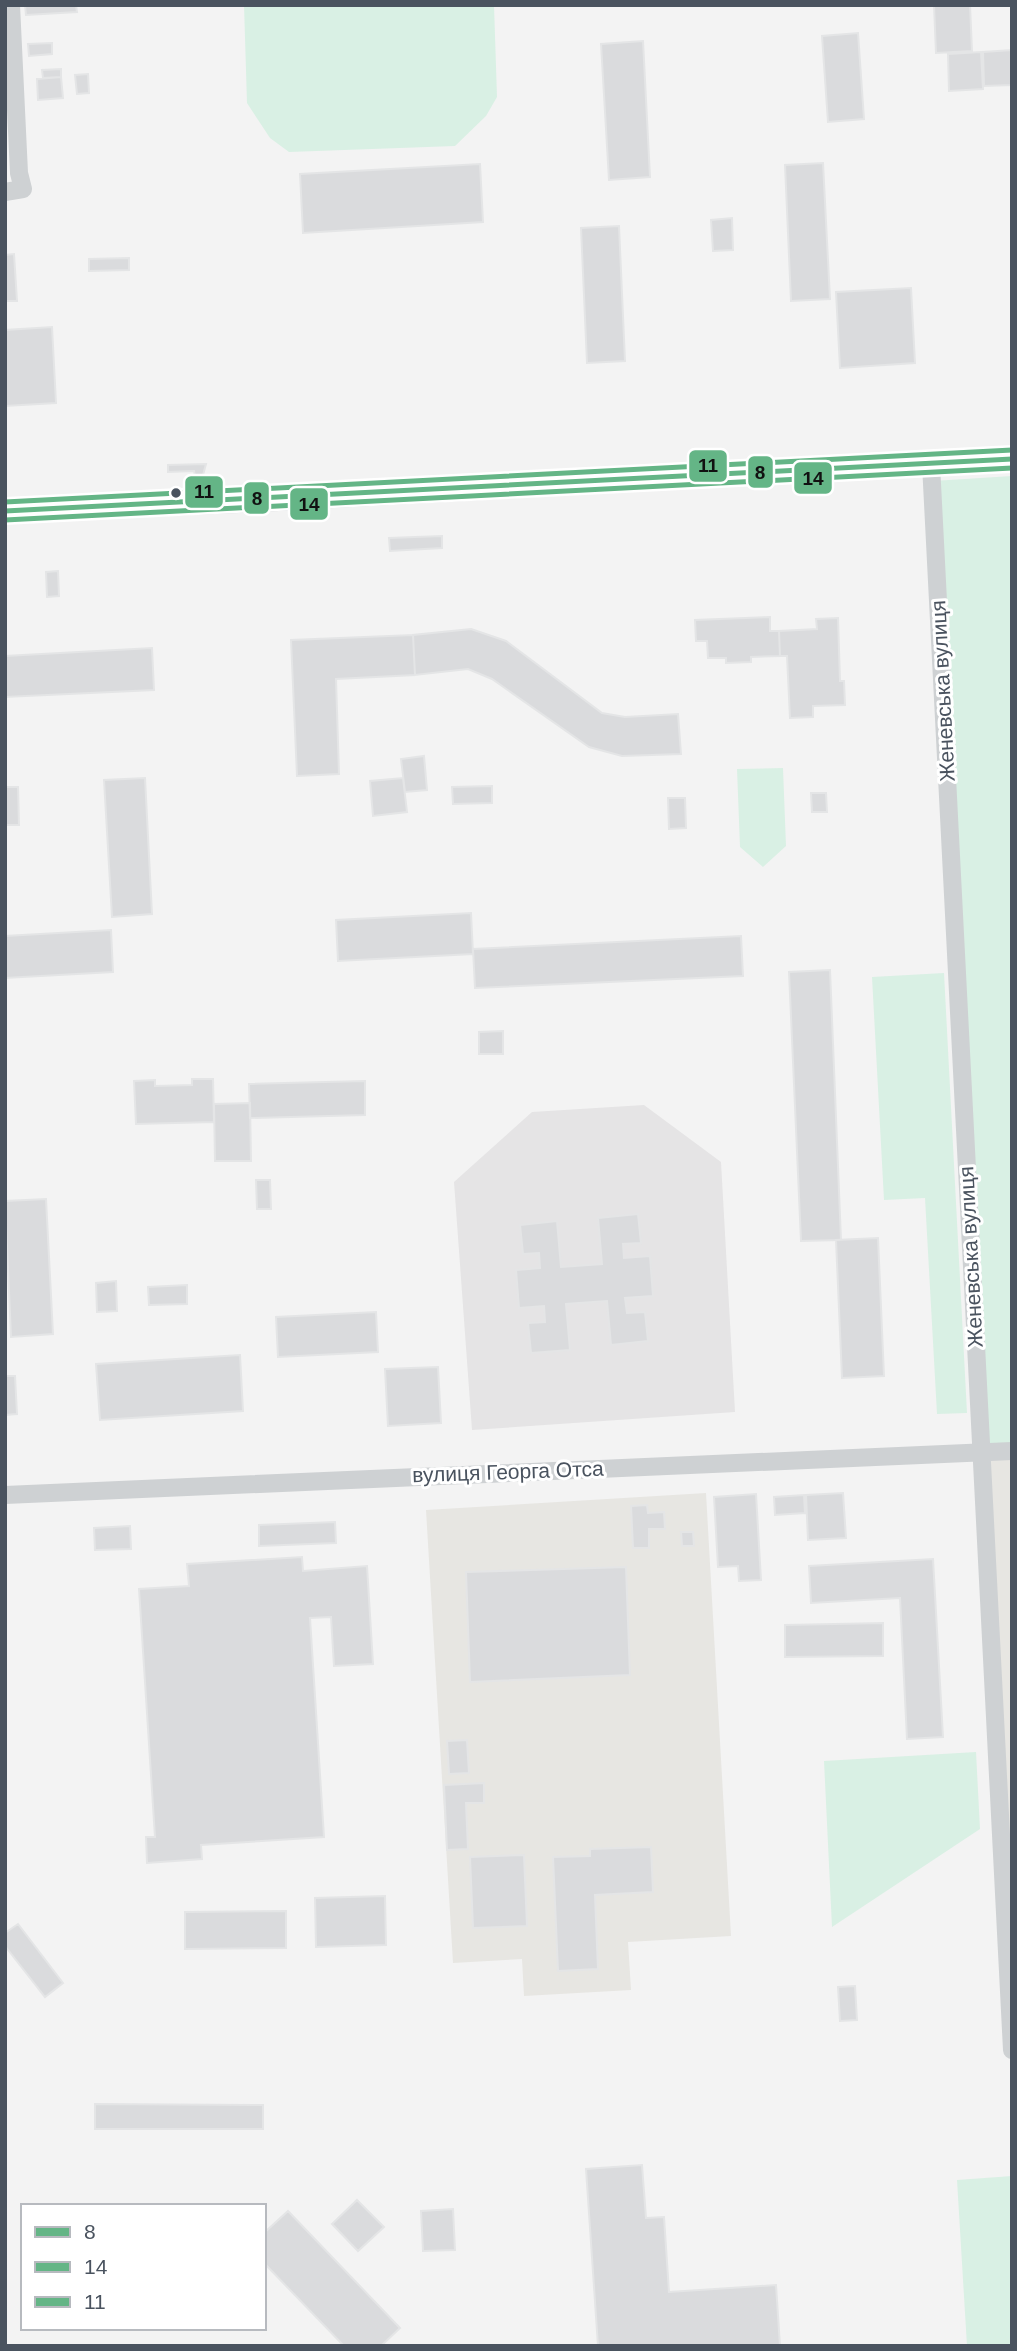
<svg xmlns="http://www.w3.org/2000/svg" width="1017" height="2351" viewBox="0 0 1017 2351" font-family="Arial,sans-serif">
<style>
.commercial{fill:#e7e6e2}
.education{fill:#e5e4e5}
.green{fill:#d9f0e4}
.building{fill:#dadbdd;stroke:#e4e5e6;stroke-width:2}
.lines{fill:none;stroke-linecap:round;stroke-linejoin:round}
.street{stroke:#ced1d3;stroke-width:18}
.secondary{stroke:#cfd1d4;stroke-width:24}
.bus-1-casing{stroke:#fff;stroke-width:10}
.bus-2-casing{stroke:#fff;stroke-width:10}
.bus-3-casing{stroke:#fff;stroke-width:10}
.bus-1{stroke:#64b586;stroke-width:5}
.bus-2{stroke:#64b586;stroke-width:5}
.bus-3{stroke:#64b586;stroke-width:5}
.bus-dot{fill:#4a535f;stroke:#fff;stroke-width:2.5}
.labels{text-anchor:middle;stroke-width:6;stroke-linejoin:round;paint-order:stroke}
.street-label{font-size:21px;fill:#4a535f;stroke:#fff}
.line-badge{stroke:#fff;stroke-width:2.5}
.pale-badge-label{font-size:19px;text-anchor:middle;font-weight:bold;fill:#111}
</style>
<rect width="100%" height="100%" fill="#f3f3f3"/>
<path class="commercial" d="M1012,1451V2031L981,1453Z
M706,1493L731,1936L628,1942L631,1990L524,1996L522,1959L453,1963L426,1510Z"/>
<path class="education" d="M644,1105L721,1162L735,1412L472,1430L454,1182L532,1112Z"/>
<path class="green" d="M244,5H494L497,97L486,116L455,146L289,152L270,138L247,103Z
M1012,476V1451L981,1453L933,481Z
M783,768L786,846L763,867L740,847L737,769Z
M944,973L967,1413L937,1414L925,1198L884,1200L872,977Z
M976,1752L980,1829L832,1927L824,1761Z
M1012,2176V2346H967L957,2180Z"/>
<path class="building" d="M25,5H76L77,12L26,15Z
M934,5H970L972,51L936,53Z
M858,33L864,119L828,122L822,36Z
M643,41L650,177L609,180L601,44Z
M52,43V54L29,56L28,44Z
M1012,50V85L984,86L983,52Z
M981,52L983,89L949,91L948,54Z
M61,69V77L43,78L42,70Z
M88,74L89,93L77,94L75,75Z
M61,77L63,98L38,100L37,79Z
M823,163L830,299L791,301L785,165Z
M480,164L483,222L303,233L300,174Z
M732,218L733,250L713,251L711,220Z
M619,226L625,361L587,363L581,228Z
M14,254L17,301H5V255Z
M129,258V270L89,271V259Z
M911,288L915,363L840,368L836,292Z
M52,327L56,403L5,406V330Z
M206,464L203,475L195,476L194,471L168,472V465Z
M442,536V548L390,551L389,538Z
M58,571L59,596L47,597L46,572Z
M770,617V631H779L780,656L751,657V662L726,663V658H708L707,641H696L695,620Z
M838,618L840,681H844L845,705L813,706V717L790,718L787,656H780L779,631L817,629L816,619Z
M471,629L506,641L602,713L625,717L678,714L681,754L622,756L589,747L492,679L468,669L415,675L413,635Z
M413,635L415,675L336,679L339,774L297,776L291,640Z
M152,648L154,690L5,697V656Z
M424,756L427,790L405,792L401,759Z
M145,778L152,914L112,917L104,780Z
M403,778L407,812L373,816L370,781Z
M492,786V803L453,804L452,787Z
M5,787H18L19,825H5Z
M811,793H826L827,812H812Z
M668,798H685L686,828L669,829Z
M471,913L473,954L338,961L336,920Z
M111,930L113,972L5,978V936Z
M741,936L743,976L475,988L473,949Z
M830,970L841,1240L801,1241L789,972Z
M503,1031V1054H479V1032Z
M192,1079H213L214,1122L136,1124L134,1081L155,1080V1086L192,1085Z
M365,1081V1115L250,1118L249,1084Z
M250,1103L251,1161H215L214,1104Z
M256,1180H270L271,1209H257Z
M46,1199L53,1334L11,1337L5,1201Z
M638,1214L641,1243L623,1244L624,1258L650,1256L653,1296L625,1298L627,1313L645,1312L648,1341L611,1345L607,1301L566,1304L570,1350L531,1353L528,1323L545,1322L544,1306L519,1308L516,1270L540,1268L539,1253L523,1254L520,1225L557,1221L561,1267L602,1264L598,1218Z
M878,1238L884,1376L842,1378L836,1240Z
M116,1281L117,1311L97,1312L96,1283Z
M187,1285V1304L149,1305L148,1287Z
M376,1312L378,1352L278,1357L276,1317Z
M240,1355L243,1411L100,1420L96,1364Z
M438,1367L441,1423L388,1426L385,1369Z
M5,1376H15L17,1414L5,1415Z
M843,1493L846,1538L808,1540L806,1495Z
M756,1494L761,1580L739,1581L738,1566L718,1567L714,1497Z
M804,1495L805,1513L775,1515L774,1497Z
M647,1505L648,1513L664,1512L665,1529H649V1548H633L631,1506Z
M335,1522L336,1543L259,1546V1525Z
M130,1526L131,1549L95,1550L94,1528Z
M681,1532H693L694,1546H682Z
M302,1557L303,1571L367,1566L373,1664L334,1666L331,1617L310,1618L324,1837L201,1845L202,1859L147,1863L146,1837H155L139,1589L189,1586L187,1564Z
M933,1559L943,1737L907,1739L900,1598L811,1603L809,1566Z
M626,1567L630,1675L470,1682L466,1572Z
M883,1623V1656L785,1657V1625Z
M467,1740L469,1773L449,1774L447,1741Z
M484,1783V1803H466L468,1849L447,1850L444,1785Z
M651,1847L653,1892L595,1895L598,1969L558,1971L553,1857L590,1856V1849Z
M524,1855L527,1926L473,1928L470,1857Z
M385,1896L386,1945L316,1947L315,1898Z
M286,1911V1948L185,1949V1912Z
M18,1924L63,1983L45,1997L5,1946V1933Z
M855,1986L857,2020L840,2021L838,1987Z
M95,2104L263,2105V2129H95Z
M642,2165L646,2218L664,2217L669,2292L776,2285L780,2346H598L586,2169Z
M357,2200L384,2227L358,2251L332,2224Z
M453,2209L455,2250L423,2251L421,2211Z
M288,2211L400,2328L381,2346H344L264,2263V2233Z"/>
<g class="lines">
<path class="street" d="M5,192L23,189L19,173L11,5
M931,464L1012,2050
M5,1495L1012,1451"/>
<path class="secondary" d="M5,511L260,500L1012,459"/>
<g class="bus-1-casing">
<path id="bus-1" d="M5,511L1012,459"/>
</g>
<g class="bus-2-casing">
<path id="bus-2" d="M5,520L1012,468"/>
</g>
<g class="bus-3-casing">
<path id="bus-3" d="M5,502L1012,450"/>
</g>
<use href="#bus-1" class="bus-1"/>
<use href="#bus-2" class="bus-2"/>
<use href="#bus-3" class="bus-3"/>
</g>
<circle class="bus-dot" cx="176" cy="493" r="6"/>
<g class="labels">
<g class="street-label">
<text transform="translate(943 691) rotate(-93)" y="7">Женевська вулиця</text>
<text transform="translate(971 1257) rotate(-93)" y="7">Женевська вулиця</text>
<text transform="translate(508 1472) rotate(-2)" y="7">вулиця Георга Отса</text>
</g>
</g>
<g class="line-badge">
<rect x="688" y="449" width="40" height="34" rx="7" fill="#64b586"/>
<rect x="747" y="455" width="27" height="34" rx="7" fill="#64b586"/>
<rect x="793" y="461" width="40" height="34" rx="7" fill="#64b586"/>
<rect x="184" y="475" width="40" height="34" rx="7" fill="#64b586"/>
<rect x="243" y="481" width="27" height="34" rx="7" fill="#64b586"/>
<rect x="289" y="487" width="40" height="34" rx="7" fill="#64b586"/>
</g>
<g class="pale-badge-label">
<text x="708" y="472">11</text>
<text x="760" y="479">8</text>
<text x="813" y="485">14</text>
<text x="204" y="498">11</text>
<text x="257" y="505">8</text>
<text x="309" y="511">14</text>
</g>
<rect width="1017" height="2351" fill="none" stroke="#4a535f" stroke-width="14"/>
<rect x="21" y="2204" width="245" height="126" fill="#ffffff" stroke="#b7babf" stroke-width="2"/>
<rect x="35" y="2227" width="35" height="10" fill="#64b586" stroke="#b7babf" stroke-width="2"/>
<text x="84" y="2239" font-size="21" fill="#4a535f">8</text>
<rect x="35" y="2262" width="35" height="10" fill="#64b586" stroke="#b7babf" stroke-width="2"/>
<text x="84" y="2274" font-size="21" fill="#4a535f">14</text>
<rect x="35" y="2297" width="35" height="10" fill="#64b586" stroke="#b7babf" stroke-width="2"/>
<text x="84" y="2309" font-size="21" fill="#4a535f">11</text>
</svg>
